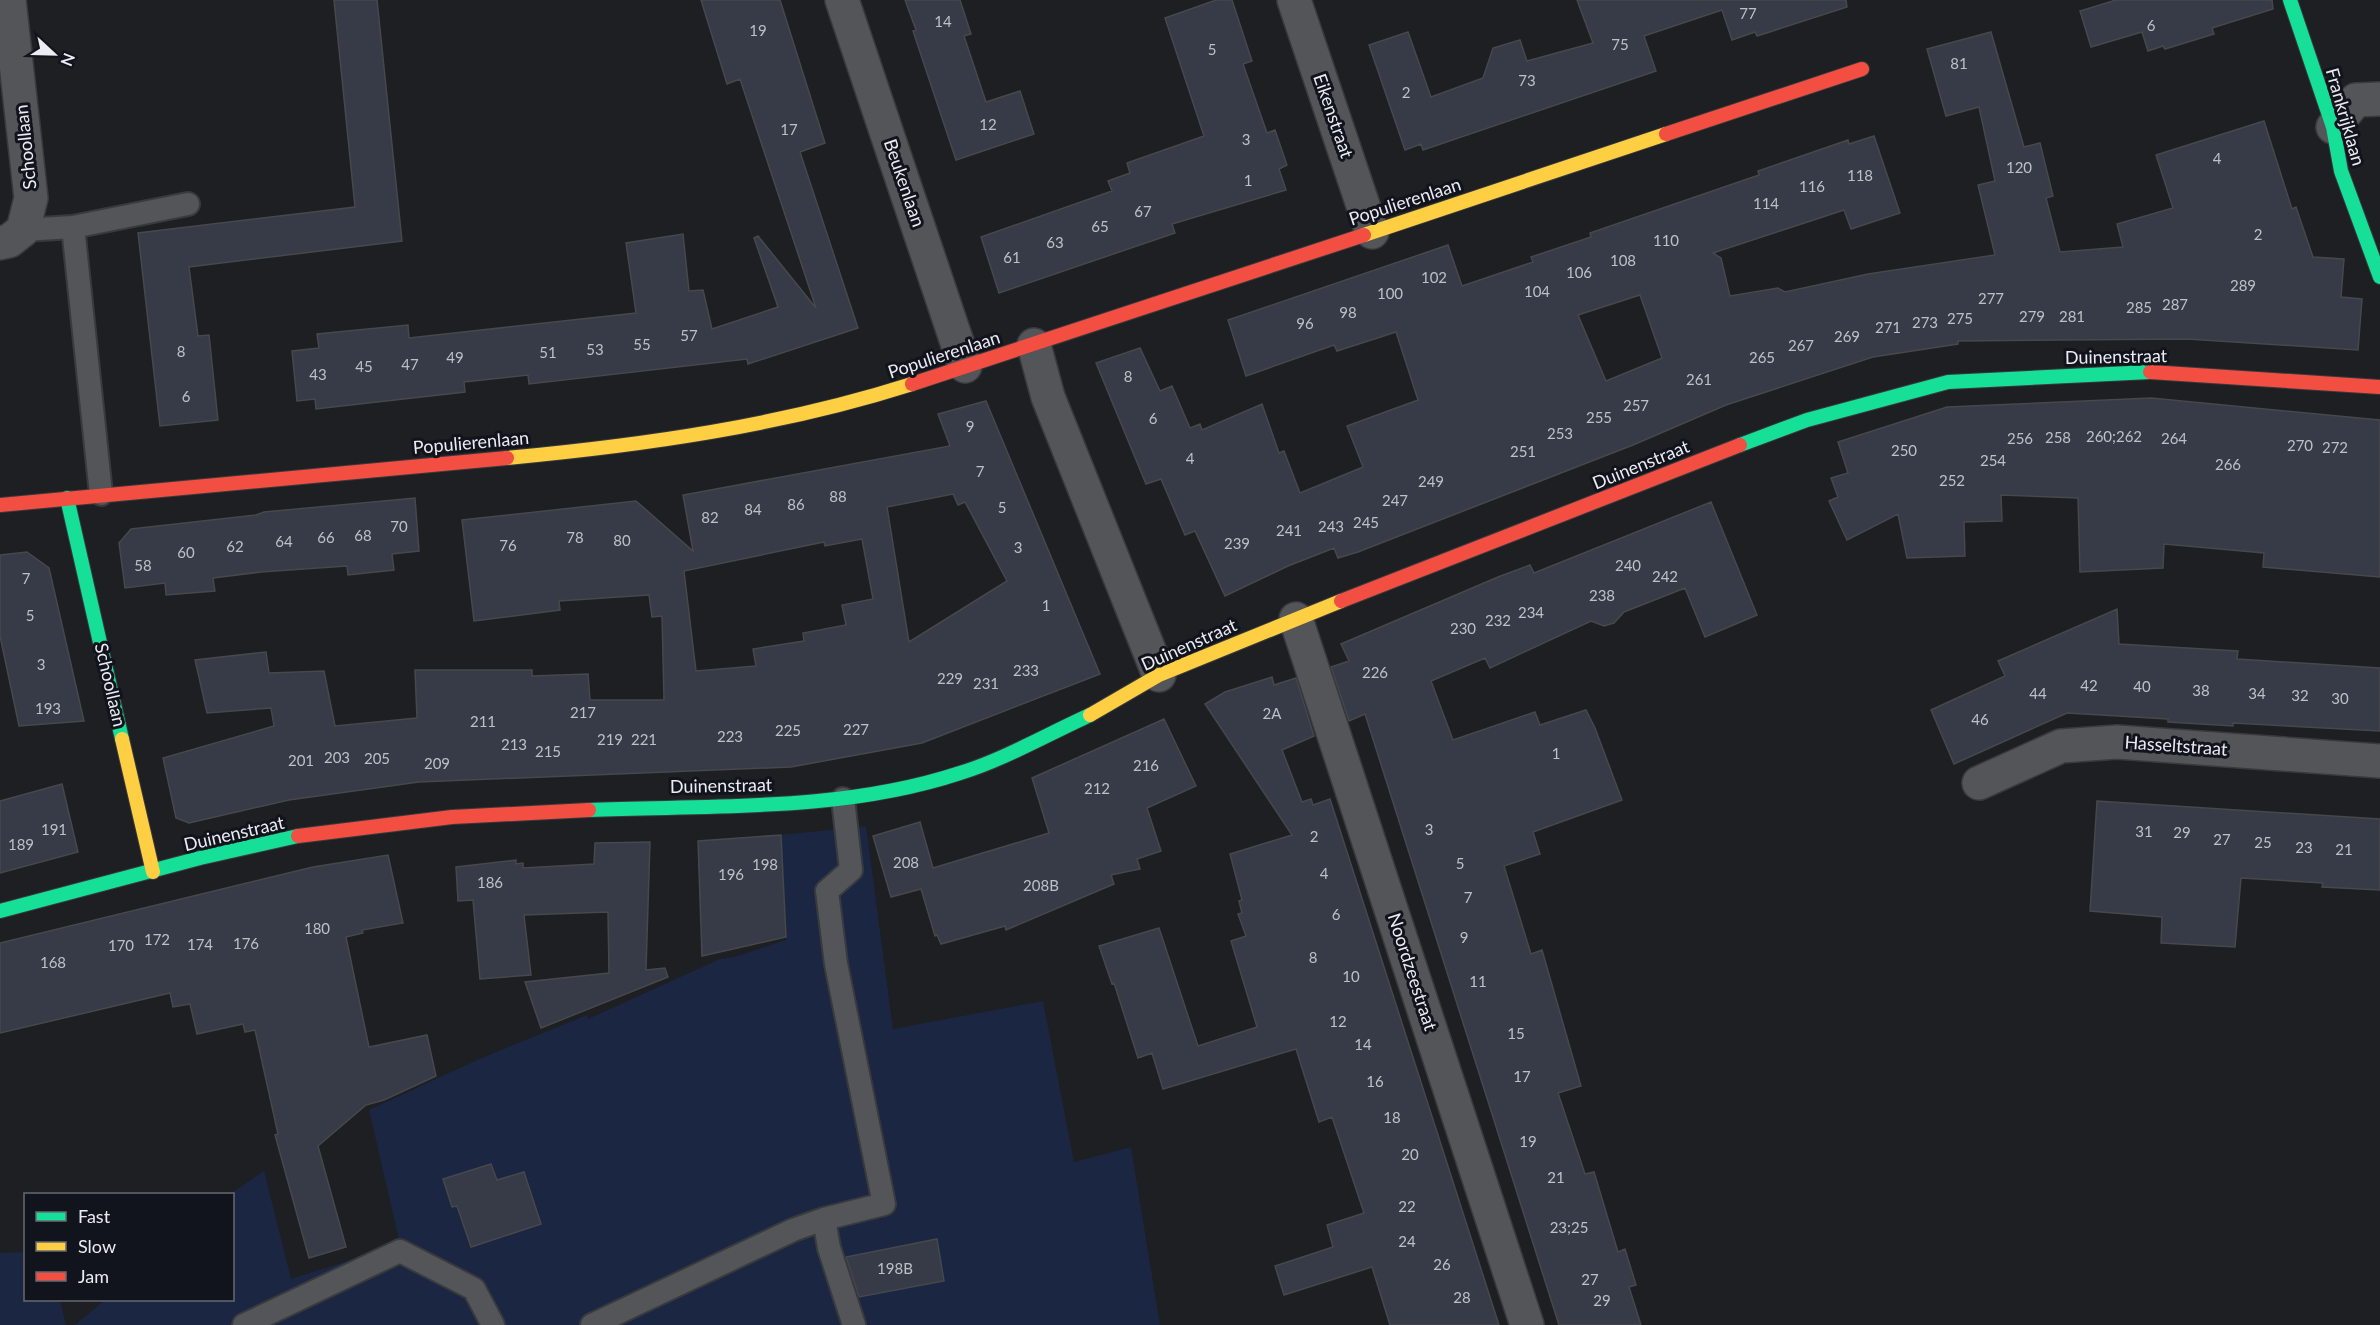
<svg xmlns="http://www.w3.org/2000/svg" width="2380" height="1325" viewBox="0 0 2380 1325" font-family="Lato,sans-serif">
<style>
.green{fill:#1b2643}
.building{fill:#363b47;stroke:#46484b;stroke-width:1.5;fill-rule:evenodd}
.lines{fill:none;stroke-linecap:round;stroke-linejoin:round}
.lane-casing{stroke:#393a3d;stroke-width:26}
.street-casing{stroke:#393a3d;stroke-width:36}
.fast-casing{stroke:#393a3d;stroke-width:16}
.slow-casing{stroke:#393a3d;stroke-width:16}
.jam-casing{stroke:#393a3d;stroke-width:16}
.lane{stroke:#535558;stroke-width:22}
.street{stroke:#535558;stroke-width:33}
.fast{stroke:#16e098;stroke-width:14}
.slow{stroke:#ffcf43;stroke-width:14}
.jam{stroke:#f24e42;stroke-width:14}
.labels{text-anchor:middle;stroke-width:6;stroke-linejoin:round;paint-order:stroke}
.number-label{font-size:15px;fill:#bdc0c6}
.street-label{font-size:18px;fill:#eaecf1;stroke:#11141c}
</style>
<rect width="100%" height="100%" fill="#1d1f22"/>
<path class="green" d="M866,826L893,1029L1043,1001L1074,1162L1131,1147L1160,1325H75L105,1300H232V1194H230L264,1171L291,1279L400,1244L369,1110L477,1060L587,1015L588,1019L720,959L735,957L786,940L781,835Z
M25,1252L26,1300H60L66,1325H0V1253Z"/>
<path class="building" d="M334,0H377L402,241L189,267L198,336L209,335L218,420L160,426L138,233L355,207Z
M701,0H780L825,143L800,152L858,328L748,364L747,359L529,384L528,375L464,382L465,392L316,409L315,399L297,401L292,351L319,348L317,334L408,325L409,338L636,313L626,243L683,234L689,291L703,290L712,329L778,307L754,238L758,236L816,308L740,79L727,84Z
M905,0H960L971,34L964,36L986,102L1020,91L1034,134L956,160L913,31L916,30Z
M1216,0H1232L1252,61L1243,64L1267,133L1275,130L1287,165L1279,169L1286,190L1172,224L1175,233L999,293L981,237L1112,191L1108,181L1130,173L1127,163L1204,136L1165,18Z
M1577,0H1846L1847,7L1757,36L1755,32L1732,40L1722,10L1644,36L1656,71L1423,150L1421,144L1405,150L1369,45L1408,32L1431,97L1483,78L1493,48L1520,40L1527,61L1593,43Z
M2116,0H2272L2273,9L2212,28L2214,34L2165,49L2163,46L2148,51L2142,32L2091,47L2080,11Z
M1991,32L2024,147L2040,143L2053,196L2046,198L2060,252L2123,247L2117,224L2173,208L2156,155L2264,121L2292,209L2296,207L2313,257L2344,259L2341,297L2362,299L2358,350L2187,339L1958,341V344L1873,357L1726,405L1633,445L1358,552L1338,558L1334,548L1288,566L1225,596L1195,531L1185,535L1161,479L1146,484L1096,363L1140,348L1160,391L1172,386L1190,428L1200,424L1202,430L1262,404L1279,453L1284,451L1300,493L1363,467L1347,426L1418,400L1396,332L1337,351L1334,345L1246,376L1228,320L1448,245L1462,286L1533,262L1531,257L1591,237L1590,233L1759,175L1758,171L1848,140L1849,144L1874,136L1900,213L1851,229L1844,210L1713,253L1721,258L1730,296L1778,288L1785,292L1868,274L1995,255L1978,185L1995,181L1979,107L1946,116L1927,49ZM1640,295L1662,358L1606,381L1578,315Z
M2151,398L2380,420V577L2263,567L2264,553L2164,544L2163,568L2080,572L2078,498L2001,495L2002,521L1964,522L1965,556L1907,558L1898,514L1847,540L1829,501L1838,497L1831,478L1848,473L1838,442L1947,407Z
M986,401L1100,674L922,743L791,767L419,782L289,800L189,823L176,818L163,758L274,726L271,708L207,713L195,660L266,652L269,673L324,671L335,726L417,718L415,670H532V676L588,674L590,700H664L662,616L652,617L649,595L559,601L560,610L474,621L462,520L636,501L693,551L683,495L950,446L938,414ZM953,494L958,505L965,502L1007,581L909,642L887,507ZM862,539L873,599L842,605L846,625L803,633L804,641L753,649L756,666L696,671L684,571L824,542L825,546Z
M415,498L419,551L392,554L394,570L348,575L347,566L261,572L213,578L215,591L166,595L165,583L125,588L119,543L131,529L256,515L264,512Z
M1711,502L1757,615L1705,637L1685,588L1624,612L1614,623L1604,626L1591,621L1490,668L1485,658L1431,681L1453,740L1535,712L1540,725L1586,710L1595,728L1622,800L1533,832L1540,854L1504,866L1531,954L1542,950L1581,1086L1558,1093L1585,1174L1594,1172L1618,1252L1625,1249L1636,1285L1629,1287L1641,1325H1559L1365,714L1349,721L1331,667L1349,661L1341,644L1498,577L1530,565L1534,573Z
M27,552L49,568L84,721L19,726L0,636V555Z
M2117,609L2119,644L2238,651L2237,659L2380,668V731L2233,723V726L2168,722V719L2067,713L1954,764L1931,710L2005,676L1998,661Z
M1272,677L1274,685L1296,678L1314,736L1282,750L1302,802L1311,799L1313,805L1330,799L1499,1325H1390L1372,1267L1284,1295L1275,1266L1333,1247L1327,1225L1364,1213L1332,1117L1319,1122L1296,1049L1163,1089L1152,1053L1138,1058L1114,983L1112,984L1099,946L1159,928L1198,1046L1257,1027L1231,941L1246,936L1238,914L1242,913L1239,901L1242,900L1230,854L1292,835L1205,704L1225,692Z
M1164,719L1196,786L1147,808L1161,851L1137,859L1140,869L1111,875L1114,884L1006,930L1005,926L941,944L937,935L935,936L921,889L891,897L873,836L920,822L933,868L1049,833L1032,778Z
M62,784L78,852L0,873V801Z
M2097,801L2380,819V890L2322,887L2323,883L2241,878L2235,947L2161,943L2162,917L2090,911Z
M781,835L786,937L702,956L698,841Z
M650,842L646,970L665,968L668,977L541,1028L525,982L609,973L608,912L524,915L531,975L480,979L473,900L458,901L456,867L516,860V864L523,863V868L594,864L595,843Z
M388,855L403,923L362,930L363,933L346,937L369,1047L427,1035L436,1076L384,1100L366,1105L318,1146L346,1247L309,1258L275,1135L278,1134L255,1030L245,1032L243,1024L197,1034L190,1004L173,1007L170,993L0,1033V943L313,867Z
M491,1164L497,1180L524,1172L541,1224L471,1247L457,1206L452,1207L443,1179Z
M937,1239L944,1281L859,1297L846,1257Z"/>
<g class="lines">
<g class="lane-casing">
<path id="lane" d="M73,227L101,494
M23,230L73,227L188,204
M843,799L851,870L827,891L836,964L884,1204L824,1219L829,1248L854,1325
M244,1325L400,1251L474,1289L493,1325
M592,1325L793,1230L824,1219"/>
</g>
<g class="street-casing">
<path id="street" d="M842,0L965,366
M1294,0L1372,232
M2333,127L2356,100L2380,99
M0,243L9,241L23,230L31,198L9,0
M1034,345L1048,397L1159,675
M1296,619L1527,1325
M1979,783L2061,746L2117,742L2380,761"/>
</g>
<g class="fast-casing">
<path id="fast" d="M2290,0L2333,127L2341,171L2380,277
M1740,445L1807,420L1948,382L2150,372
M67,498L122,739
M589,810C712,805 842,812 960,773C1003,760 1048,734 1090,715
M0,911L200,858L298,836"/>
</g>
<g class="slow-casing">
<path id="slow" d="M1364,235L1666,134
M507,458C645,445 780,426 912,384
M1090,715L1159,675L1341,601
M122,739L153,872"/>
</g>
<g class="jam-casing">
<path id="jam" d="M1666,134L1862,69
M2150,372L2380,387
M912,384L1364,235
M0,505L507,458
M1341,601L1740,445
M298,836L452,817L589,810"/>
</g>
<use href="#lane" class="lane"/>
<use href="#street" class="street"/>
<use href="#fast" class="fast"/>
<use href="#slow" class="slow"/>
<use href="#jam" class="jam"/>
</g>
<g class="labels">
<g class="number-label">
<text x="1748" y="19">77</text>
<text x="943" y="27">14</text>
<text x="2151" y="31">6</text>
<text x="758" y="36">19</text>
<text x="1620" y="50">75</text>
<text x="1212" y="55">5</text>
<text x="1959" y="69">81</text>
<text x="1527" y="86">73</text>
<text x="1406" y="98">2</text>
<text x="988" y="130">12</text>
<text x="789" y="135">17</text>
<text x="1246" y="145">3</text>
<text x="2217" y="164">4</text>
<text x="2019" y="173">120</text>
<text x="1860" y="181">118</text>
<text x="1248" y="186">1</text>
<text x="1812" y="192">116</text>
<text x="1766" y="209">114</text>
<text x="1143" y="217">67</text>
<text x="1100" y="232">65</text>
<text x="2258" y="240">2</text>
<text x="1666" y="246">110</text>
<text x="1055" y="248">63</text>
<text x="1012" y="263">61</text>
<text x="1623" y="266">108</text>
<text x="1579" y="278">106</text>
<text x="1434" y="283">102</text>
<text x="2243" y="291">289</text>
<text x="1537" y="297">104</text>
<text x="1390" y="299">100</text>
<text x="1991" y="304">277</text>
<text x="2175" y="310">287</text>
<text x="2139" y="313">285</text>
<text x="1348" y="318">98</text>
<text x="2032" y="322">279</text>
<text x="2072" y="322">281</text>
<text x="1960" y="324">275</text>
<text x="1925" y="328">273</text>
<text x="1305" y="329">96</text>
<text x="1888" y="333">271</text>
<text x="689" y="341">57</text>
<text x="1847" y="342">269</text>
<text x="642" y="350">55</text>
<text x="1801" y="351">267</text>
<text x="595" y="355">53</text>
<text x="181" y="357">8</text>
<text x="548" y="358">51</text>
<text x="455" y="363">49</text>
<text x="1762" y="363">265</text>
<text x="410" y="370">47</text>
<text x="364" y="372">45</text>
<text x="318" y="380">43</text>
<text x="1128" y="382">8</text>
<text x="1699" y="385">261</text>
<text x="186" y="402">6</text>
<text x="1636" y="411">257</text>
<text x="1599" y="423">255</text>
<text x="1153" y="424">6</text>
<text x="970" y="432">9</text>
<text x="1560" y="439">253</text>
<text x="2114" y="442">260;262</text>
<text x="2058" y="443">258</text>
<text x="2020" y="444">256</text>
<text x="2174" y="444">264</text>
<text x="2300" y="451">270</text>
<text x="2335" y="453">272</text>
<text x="1904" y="456">250</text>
<text x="1523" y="457">251</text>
<text x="1190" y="464">4</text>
<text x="1993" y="466">254</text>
<text x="2228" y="470">266</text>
<text x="980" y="477">7</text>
<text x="1952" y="486">252</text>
<text x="1431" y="487">249</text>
<text x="838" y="502">88</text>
<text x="1395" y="506">247</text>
<text x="796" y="510">86</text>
<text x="1002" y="513">5</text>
<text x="753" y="515">84</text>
<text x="710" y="523">82</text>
<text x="1366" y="528">245</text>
<text x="399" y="532">70</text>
<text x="1331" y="532">243</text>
<text x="1289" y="536">241</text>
<text x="363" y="541">68</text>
<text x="326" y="543">66</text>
<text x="575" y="543">78</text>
<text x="622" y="546">80</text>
<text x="284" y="547">64</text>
<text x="1237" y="549">239</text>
<text x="508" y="551">76</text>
<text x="235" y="552">62</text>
<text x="1018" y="553">3</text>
<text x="186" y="558">60</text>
<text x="143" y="571">58</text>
<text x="1628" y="571">240</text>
<text x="1665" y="582">242</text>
<text x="26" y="584">7</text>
<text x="1602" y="601">238</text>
<text x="1046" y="611">1</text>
<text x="1531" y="618">234</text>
<text x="30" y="621">5</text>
<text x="1498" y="626">232</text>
<text x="1463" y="634">230</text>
<text x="41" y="670">3</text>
<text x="1026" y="676">233</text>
<text x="1375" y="678">226</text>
<text x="950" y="684">229</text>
<text x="986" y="689">231</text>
<text x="2089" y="691">42</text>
<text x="2142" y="692">40</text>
<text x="2201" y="696">38</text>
<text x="2038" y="699">44</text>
<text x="2257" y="699">34</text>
<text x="2300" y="701">32</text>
<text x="2340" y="704">30</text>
<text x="48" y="714">193</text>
<text x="583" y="718">217</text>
<text x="1272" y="719">2A</text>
<text x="1980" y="725">46</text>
<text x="483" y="727">211</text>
<text x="856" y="735">227</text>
<text x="788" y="736">225</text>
<text x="730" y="742">223</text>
<text x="610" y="745">219</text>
<text x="644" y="745">221</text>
<text x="514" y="750">213</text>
<text x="548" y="757">215</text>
<text x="1556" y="759">1</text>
<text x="337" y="763">203</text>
<text x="377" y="764">205</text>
<text x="301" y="766">201</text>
<text x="437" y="769">209</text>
<text x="1146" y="771">216</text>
<text x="1097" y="794">212</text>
<text x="54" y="835">191</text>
<text x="1429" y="835">3</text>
<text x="2144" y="837">31</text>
<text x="2182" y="838">29</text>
<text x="1314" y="842">2</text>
<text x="2222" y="845">27</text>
<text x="2263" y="848">25</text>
<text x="21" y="850">189</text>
<text x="2304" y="853">23</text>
<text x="2344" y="855">21</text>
<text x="906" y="868">208</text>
<text x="1460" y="869">5</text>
<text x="765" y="870">198</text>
<text x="1324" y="879">4</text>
<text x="731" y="880">196</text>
<text x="490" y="888">186</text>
<text x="1041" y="891">208B</text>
<text x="1468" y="903">7</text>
<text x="1336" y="920">6</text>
<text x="317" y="934">180</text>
<text x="1464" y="943">9</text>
<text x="157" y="945">172</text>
<text x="246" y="949">176</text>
<text x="200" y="950">174</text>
<text x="121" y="951">170</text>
<text x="1313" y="963">8</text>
<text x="53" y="968">168</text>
<text x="1351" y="982">10</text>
<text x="1478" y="987">11</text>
<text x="1338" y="1027">12</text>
<text x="1516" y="1039">15</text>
<text x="1363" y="1050">14</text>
<text x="1522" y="1082">17</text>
<text x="1375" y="1087">16</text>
<text x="1392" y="1123">18</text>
<text x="1528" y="1147">19</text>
<text x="1410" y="1160">20</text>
<text x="1556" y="1183">21</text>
<text x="1407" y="1212">22</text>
<text x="1569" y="1233">23;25</text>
<text x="1407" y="1247">24</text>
<text x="1442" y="1270">26</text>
<text x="895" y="1274">198B</text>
<text x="1590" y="1285">27</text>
<text x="1462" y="1303">28</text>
<text x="1602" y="1306">29</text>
</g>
<g class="street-label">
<text transform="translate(1333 116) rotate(71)" y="6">Eikenstraat</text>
<text transform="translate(2345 117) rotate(74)" y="6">Frankrijklaan</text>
<text transform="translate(26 147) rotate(-96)" y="6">Schoollaan</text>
<text transform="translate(904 183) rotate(71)" y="6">Beukenlaan</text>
<text transform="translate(1405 202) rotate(-18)" y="6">Populierenlaan</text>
<text transform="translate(944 355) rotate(-18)" y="6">Populierenlaan</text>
<text transform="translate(2116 357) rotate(-1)" y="6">Duinenstraat</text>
<text transform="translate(471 443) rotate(-5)" y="6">Populierenlaan</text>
<text transform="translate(1641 465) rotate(-22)" y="6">Duinenstraat</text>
<text transform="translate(1189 645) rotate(-24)" y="6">Duinenstraat</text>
<text transform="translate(110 685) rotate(77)" y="6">Schoollaan</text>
<text transform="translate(2176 746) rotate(4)" y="6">Hasseltstraat</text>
<text transform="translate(721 786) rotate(-1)" y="6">Duinenstraat</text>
<text transform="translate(234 834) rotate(-13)" y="6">Duinenstraat</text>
<text transform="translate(1412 972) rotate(72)" y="6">Noordzeestraat</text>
</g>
</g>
<rect x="24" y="1193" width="210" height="108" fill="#11141c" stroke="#686a71" stroke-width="1.5"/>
<rect x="36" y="1212" width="30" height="9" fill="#16e098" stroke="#686a71" stroke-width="1.5"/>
<text x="78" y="1223" font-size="18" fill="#eaecf1">Fast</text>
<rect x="36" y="1242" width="30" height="9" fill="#ffcf43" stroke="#686a71" stroke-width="1.5"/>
<text x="78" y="1253" font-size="18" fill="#eaecf1">Slow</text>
<rect x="36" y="1272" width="30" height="9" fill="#f24e42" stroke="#686a71" stroke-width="1.5"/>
<text x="78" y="1283" font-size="18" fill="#eaecf1">Jam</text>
<g transform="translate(54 54) rotate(112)" stroke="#11141c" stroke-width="4.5" paint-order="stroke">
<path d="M0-4.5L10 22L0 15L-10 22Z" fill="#eaecf1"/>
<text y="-9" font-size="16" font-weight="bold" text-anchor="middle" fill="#eaecf1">N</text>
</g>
</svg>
